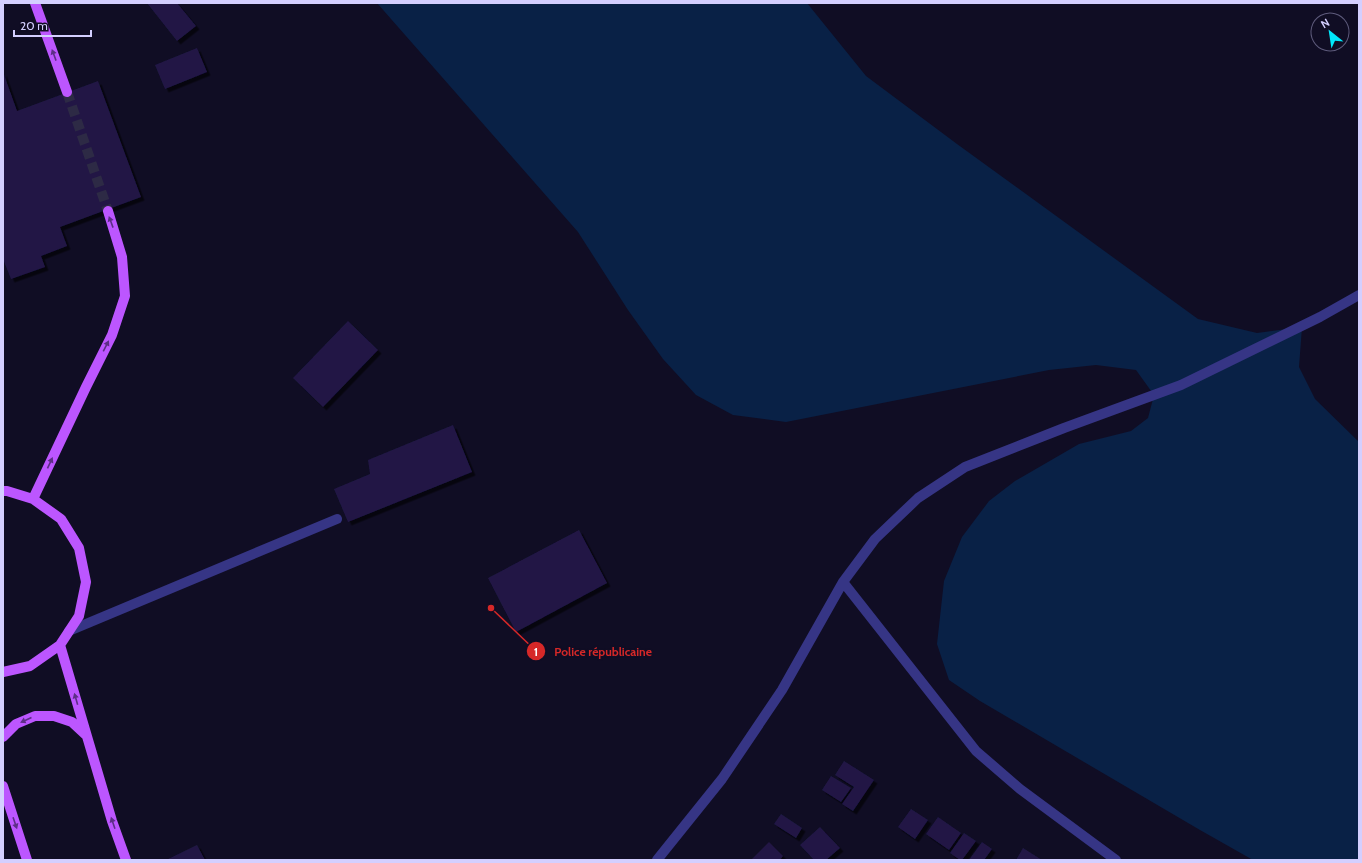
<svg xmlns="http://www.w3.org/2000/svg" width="1362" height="863" viewBox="0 0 1362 863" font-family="Cabin,sans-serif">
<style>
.water{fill:#092146}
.building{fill:#201845;filter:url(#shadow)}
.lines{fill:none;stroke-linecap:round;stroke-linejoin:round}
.primary-tunnel{stroke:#2d2a45;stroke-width:10;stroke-dasharray:10 5;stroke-linecap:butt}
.service{stroke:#363585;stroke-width:10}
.minor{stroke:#363585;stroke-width:10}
.primary{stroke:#bc56ff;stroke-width:10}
.oneway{fill:#5d2e87}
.leader{fill:none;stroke:#d62828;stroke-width:1.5}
.callout-dot{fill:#d62828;stroke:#100d24;stroke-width:1.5}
.mark-label{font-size:12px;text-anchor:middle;font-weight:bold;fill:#fff}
.callout-label{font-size:12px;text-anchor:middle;font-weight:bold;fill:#d62828;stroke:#100d24;stroke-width:4;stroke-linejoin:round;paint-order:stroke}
</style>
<defs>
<filter id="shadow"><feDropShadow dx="3.5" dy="3.5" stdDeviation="0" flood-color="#0009"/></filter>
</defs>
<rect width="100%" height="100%" fill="#100d24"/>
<path class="water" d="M377,3H807L866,76L957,144L1198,319L1257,333L1302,327L1299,367L1315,399L1359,442V860H1253L1200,830L980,701L949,680L937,644L944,581L962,537L989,501L1015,481L1079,444L1131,431L1148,418L1154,395L1136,370L1096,365L1049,370L786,422L733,415L696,395L663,359L628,310L578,232Z"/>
<path class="building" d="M147,3H177L196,26L177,41Z
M197,48L207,72L165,89L155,65Z
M3,72L17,111L98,81L141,197L60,227L67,246L41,256L45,267L11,279L3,259Z
M348,321L378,350L323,407L293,378Z
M453,425L472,472L348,522L334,489L370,474L368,460Z
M579,530L607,583L516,632L488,578Z
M844,761L874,780L853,811L842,804L854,787L835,775Z
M831,776L851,788L841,802L822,790Z
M911,809L928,820L915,839L898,827Z
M781,814L802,828L796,838L774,824Z
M938,817L961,833L949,850L926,834Z
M820,827L840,848L826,860H814L800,845Z
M964,833L976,841L962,860H960L950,853Z
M769,842L783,856L780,860H751Z
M982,842L992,849L984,860H969Z
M197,845L205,860H166Z
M1023,848L1042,860H1016Z"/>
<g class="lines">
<path class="primary-tunnel" d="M67,92L108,211"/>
<path class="service" d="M69,631L337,519"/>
<path class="minor" d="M843,582L976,751L1020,789L1116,860
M657,860L722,779L782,690L843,582L875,539L918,498L965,467L1064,428L1181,385L1320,317L1359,295"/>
<path class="primary" d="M35,3L67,92
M3,491H7L33,499L61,519L79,548L86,582L79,616L60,645L30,666L3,672
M33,499L86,387L112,335L125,296L122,257L108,211
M60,645L112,821L126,860
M3,737L16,724L35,716H54L72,722L86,735
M3,786L27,860"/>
</g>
<defs><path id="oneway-solid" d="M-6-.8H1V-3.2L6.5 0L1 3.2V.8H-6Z"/></defs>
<g class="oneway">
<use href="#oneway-solid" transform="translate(54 55) rotate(-110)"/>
<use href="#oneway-solid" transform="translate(111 222) rotate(-110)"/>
<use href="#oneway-solid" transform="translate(106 346) rotate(-63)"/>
<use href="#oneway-solid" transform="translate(50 463) rotate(-65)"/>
<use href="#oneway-solid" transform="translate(76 699) rotate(-106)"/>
<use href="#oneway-solid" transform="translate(26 720) rotate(156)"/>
<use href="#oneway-solid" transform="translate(15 823) rotate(71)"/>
<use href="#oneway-solid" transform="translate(113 823) rotate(-109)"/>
</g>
<path class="leader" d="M491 608L536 651"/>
<g class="callout-dot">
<circle cx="491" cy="608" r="4"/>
<circle cx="536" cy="651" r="10"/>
</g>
<g class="mark-label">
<text x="536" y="656">1</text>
</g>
<g class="callout-label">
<text x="603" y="656">Police républicaine</text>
</g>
<rect width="1362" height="863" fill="none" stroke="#d4cfff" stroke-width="8"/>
<g transform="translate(1330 32) rotate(330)"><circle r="19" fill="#100d24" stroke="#5e5b7c"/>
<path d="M0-3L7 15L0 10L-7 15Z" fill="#00e7fa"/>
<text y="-6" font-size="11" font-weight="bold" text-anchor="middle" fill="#d4cfff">N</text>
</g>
<path d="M14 30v6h77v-6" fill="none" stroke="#d4cfff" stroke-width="2"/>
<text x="20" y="30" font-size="12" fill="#d4cfff" stroke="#100d24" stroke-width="3" paint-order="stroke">20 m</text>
</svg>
